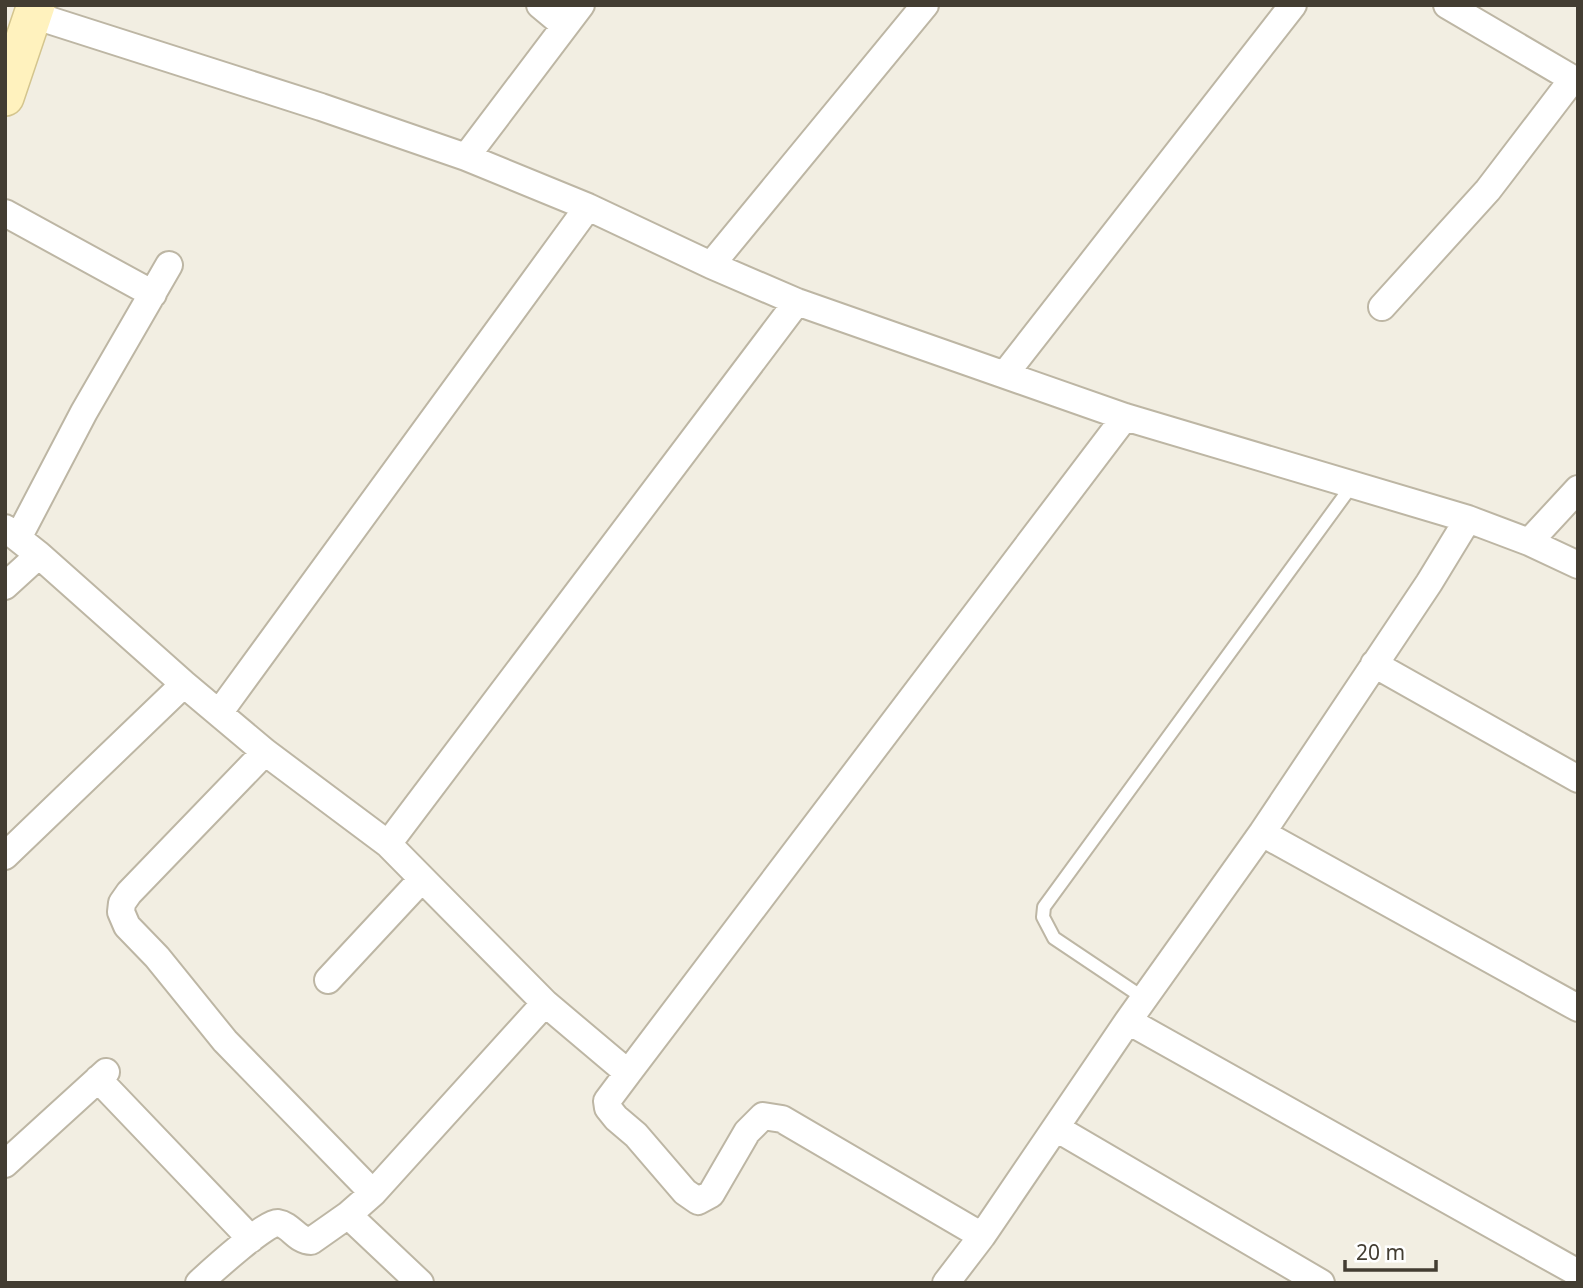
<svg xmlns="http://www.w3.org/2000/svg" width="1583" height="1288" viewBox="0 0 1583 1288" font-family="'Noto Sans',sans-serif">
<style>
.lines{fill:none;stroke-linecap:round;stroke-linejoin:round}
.lane-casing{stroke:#bdb6a4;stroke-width:16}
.street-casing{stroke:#bdb6a4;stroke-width:30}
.secondary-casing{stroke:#d4c58e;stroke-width:40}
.lane{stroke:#fff;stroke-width:12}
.street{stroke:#fff;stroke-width:26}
.secondary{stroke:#fff2be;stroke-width:37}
</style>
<rect width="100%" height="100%" fill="#f2eee2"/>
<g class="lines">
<g class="lane-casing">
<path id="lane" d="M1145,999L1054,938L1043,917L1044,907L1353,484"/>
</g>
<g class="street-casing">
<path id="street" d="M540,5L564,25
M1447,5L1578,82
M33,15L321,107L466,157L588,207L711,265L797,302L1125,417L1468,519L1529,542L1578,565
M466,157L581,5
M5,213L153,294
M711,265L925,5
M1382,307L1488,190L1572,80
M1005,374L1293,5
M5,528L39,555L184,684L265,752L388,844L545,1003L628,1073L607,1101L608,1108L616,1118L636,1135L685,1192L698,1201L711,1194L747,1132L763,1116L782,1119L982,1236
M18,538L84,412L169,265
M1529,542L1578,489
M5,586L39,555
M1374,664L1578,779
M219,713L588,207
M265,752L129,893L122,903L121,912L127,926L157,957L225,1041L373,1193
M1262,833L1578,1008
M388,844L797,302
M5,856L184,684
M328,980L422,879
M1128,1021L1578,1273
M628,1073L1125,417
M98,1079L251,1239
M1056,1128L1321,1283
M5,1164L106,1072
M348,1215L420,1283
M199,1283C210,1273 267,1221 278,1223C291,1225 297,1241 311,1241L348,1215L373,1193L545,1003
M946,1283L982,1236L1128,1021L1262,833L1429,583L1468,519"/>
</g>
<g class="secondary-casing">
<path id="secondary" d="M5,97L36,5"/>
</g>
<use href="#lane" class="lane"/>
<use href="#street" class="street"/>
<use href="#secondary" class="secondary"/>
</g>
<rect width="1583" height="1288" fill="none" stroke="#433d32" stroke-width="14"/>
<path d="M1345 1260v10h91v-10" fill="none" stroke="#433d32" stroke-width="3.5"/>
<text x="1356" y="1260" font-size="21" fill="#433d32" stroke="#ffffff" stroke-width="5" paint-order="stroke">20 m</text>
</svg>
